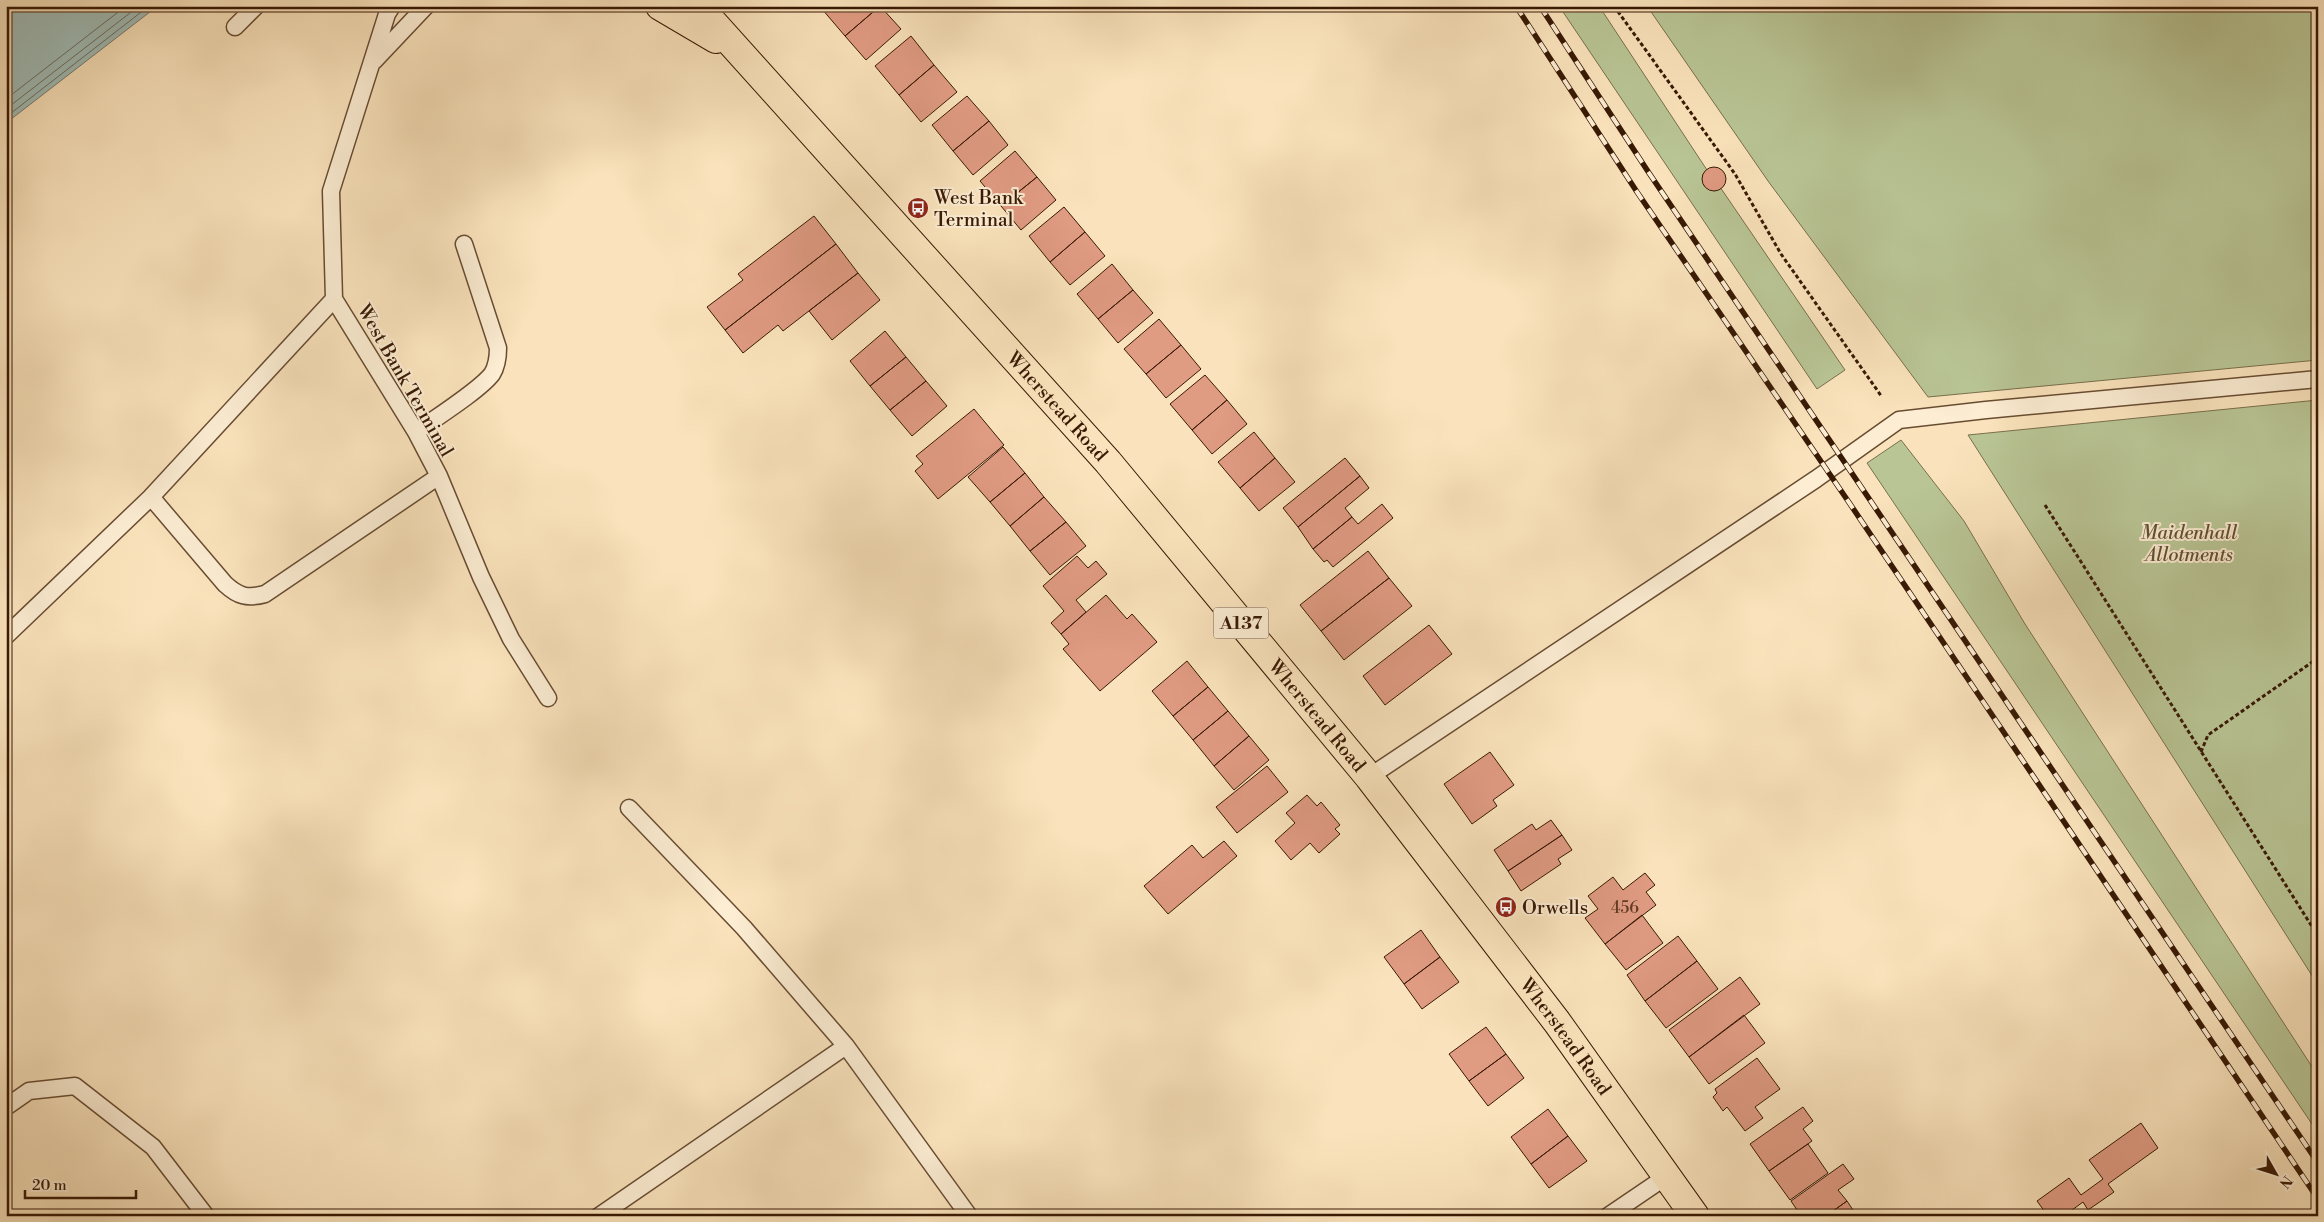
<svg xmlns="http://www.w3.org/2000/svg" width="2324" height="1222" viewBox="0 0 2324 1222" font-family="'Libre Bodoni',serif">
<style>
.green{fill:#b9c595;stroke:#786f4c}
.water{fill:#a0bdb8;stroke:#767b70}
.lines{fill:none;stroke-linecap:round;stroke-linejoin:round}
.shore{stroke:#6c6b5e;stroke-width:1}
.building{fill:#e09b83;stroke:#381904}
.service-casing{stroke:#684c32;stroke-width:19}
.primary-casing{stroke:#381904;stroke-width:30}
.path{stroke:#381904;stroke-width:3;stroke-dasharray:4 2.5;stroke-linecap:butt}
.service{stroke:#fcedd3;stroke-width:16}
.primary{stroke:#fae3bc;stroke-width:28}
.rail-casing{stroke:#381904;stroke-width:5.5}
.rail{stroke:#fcedd3;stroke-width:4;stroke-dasharray:11;stroke-linecap:butt}
.labels{text-anchor:middle;stroke-width:4;stroke-linejoin:round;paint-order:stroke}
.number-label{font-size:16px;fill:#623a24}
.shield{fill:#fcedd3;stroke:#735942;stroke-width:1}
.shield-label{font-size:18px;font-weight:bold;fill:#381904}
.poi-label{font-size:19px;fill:#381904;stroke:#fcedd3;text-anchor:start}
.street-label{font-size:19px;fill:#381904;stroke:#fcedd3}
.park-label{font-size:19px;font-style:italic;fill:#5f4d30;stroke:#fcedd3}
</style>
<rect width="100%" height="100%" fill="#fae3bc"/>
<filter id="stains"><feTurbulence type="fractalNoise" baseFrequency=".004" numOctaves="4"/><feColorMatrix values="0 0 0 0 .2 0 0 0 0 .09 0 0 0 0 .02 0 0 0 .5 -.17"/></filter>
<radialGradient id="worn" r=".72"><stop offset=".6" stop-color="#630" stop-opacity="0"/><stop offset="1" stop-color="#630" stop-opacity=".3"/></radialGradient>
<path class="green" d="M1559,6H1599L1707,170L1703,174L1704,186L1715,191L1720,187L1845,370L1817,389Z
M1647,6H2318V360L1928,397L1768,181Z
M2318,400V985L1968,435Z
M1901,440L1964,521L2025,624L2318,1076V1133L1867,463Z"/>
<path class="water" d="M6,6H154L155,8L6,123Z"/>
<g class="lines">
<path class="shore" d="M6,99L126,6
M6,109L139,6
M6,117L149,6"/>
</g>
<path class="building" d="M825,6H880L845,36L822,9Z
M880,6L901,29L866,60L845,36Z
M911,36L934,65L899,95L875,66Z
M934,65L957,92L921,122L899,95Z
M967,96L989,121L953,151L932,125Z
M989,121L1008,145L973,175L953,151Z
M1015,151L1037,177L1001,206L980,181Z
M1702 179a12 12 0 1 1 24 0a12 12 0 1 1-24 0Z
M1037,177L1056,200L1021,230L1001,206Z
M1064,207L1085,232L1050,262L1029,236Z
M814,216L836,244L725,330L707,307L743,280L738,274Z
M1085,232L1105,256L1070,285L1050,262Z
M836,244L858,273L783,331L778,325L743,353L725,330Z
M1112,264L1133,290L1098,319L1077,294Z
M858,273L880,300L832,340L809,311Z
M1133,290L1153,313L1118,343L1098,319Z
M1159,319L1181,345L1146,374L1124,349Z
M885,331L906,357L870,386L850,361Z
M1181,345L1201,369L1166,398L1146,374Z
M906,357L926,381L890,410L870,386Z
M1205,375L1227,400L1192,430L1170,404Z
M926,381L947,406L912,436L890,410Z
M1227,400L1247,424L1212,454L1192,430Z
M974,409L1004,445L938,499L915,471L923,464L916,456Z
M1254,432L1275,458L1240,488L1218,462Z
M1003,447L1025,473L990,502L968,477Z
M1275,458L1295,482L1259,511L1240,488Z
M1345,458L1360,476L1298,527L1283,508Z
M1025,473L1044,497L1010,526L990,502Z
M1360,476L1369,488L1345,508L1352,517L1313,549L1298,527Z
M1044,497L1066,522L1030,551L1010,526Z
M1382,504L1393,518L1333,567L1327,560L1324,562L1313,549L1352,517L1358,524Z
M1066,522L1086,546L1050,575L1030,551Z
M1368,551L1389,578L1321,631L1300,605Z
M1077,556L1088,568L1096,561L1107,574L1076,600L1086,612L1061,634L1051,623L1064,611L1043,586Z
M1389,578L1412,606L1344,660L1321,631Z
M1106,595L1127,619L1132,614L1157,642L1100,691L1063,649L1069,644L1061,634Z
M1429,625L1452,654L1385,705L1363,676Z
M1187,661L1208,687L1173,716L1152,691Z
M1208,687L1228,711L1193,740L1173,716Z
M1228,711L1249,736L1214,766L1193,740Z
M1249,736L1269,760L1234,790L1214,766Z
M1490,752L1514,785L1493,800L1497,806L1472,824L1444,784Z
M1267,766L1288,792L1237,833L1216,807Z
M1307,795L1317,806L1321,802L1340,825L1335,829L1340,834L1319,853L1310,843L1291,860L1275,841L1295,823L1286,813Z
M1551,820L1562,835L1508,871L1494,850L1532,824L1536,830Z
M1562,835L1572,850L1558,859L1561,864L1521,891L1508,871Z
M1224,841L1237,856L1168,914L1144,886L1192,845L1203,858Z
M1645,873L1655,885L1646,892L1656,905L1605,944L1585,918L1598,909L1588,896L1613,877L1623,890Z
M1642,915L1663,943L1626,970L1605,944Z
M1421,930L1440,957L1404,984L1384,957Z
M1678,936L1697,961L1645,1001L1627,975Z
M1440,957L1459,982L1422,1009L1404,984Z
M1697,961L1718,989L1666,1028L1645,1001Z
M1740,977L1760,1004L1689,1057L1669,1030Z
M1744,1015L1765,1043L1709,1084L1689,1057Z
M1486,1027L1506,1054L1469,1081L1449,1054Z
M1506,1054L1524,1078L1488,1106L1469,1081Z
M1757,1058L1780,1089L1755,1107L1763,1118L1745,1131L1727,1107L1723,1111L1713,1097L1717,1093L1715,1089Z
M1803,1107L1813,1121L1803,1129L1812,1141L1769,1171L1750,1144Z
M1548,1109L1568,1136L1531,1164L1511,1137Z
M2141,1123L2158,1148L2108,1184L2114,1192L2088,1210L2083,1202L2064,1216H2048L2037,1201L2069,1178L2081,1195L2103,1179L2089,1160Z
M1568,1136L1587,1161L1549,1188L1531,1164Z
M1808,1144L1828,1173L1790,1200L1769,1171Z
M1843,1164L1854,1179L1838,1190L1847,1201L1826,1216H1801L1791,1201Z
M1847,1201L1857,1216H1826Z"/>
<g class="lines">
<g class="service-casing">
<path id="service" d="M392,6L387,14L331,191L334,299L416,432L439,476L481,577L511,639L548,698
M235,27L256,6
M374,61L426,6
M334,299L151,497L225,584C238,596 247,599 265,594L439,476
M416,432C434,419 480,390 492,374C497,366 498,357 498,348L464,244
M6,636L151,497
M1369,777L1816,479L1899,420L1986,410L2318,379
M629,808L744,928L846,1046L969,1216
M6,1107L29,1091L75,1086L153,1147L206,1216
M599,1216L846,1046
M1608,1216L1667,1176"/>
</g>
<g class="primary-casing">
<g id="primary">
<path d="M660,6L716,39"/>
<path id="s1" d="M698,6L1108,462L1369,777L1557,1022L1695,1216"/>
</g>
</g>
<path class="path" d="M1614,6L1735,174L1781,254L1882,397
M2045,505L2318,936
M2201,752L2208,735L2318,658"/>
<use href="#service" class="service"/>
<use href="#primary" class="primary"/>
<g class="rail-casing">
<path id="rail" d="M1516,6L1637,192L1846,498L2318,1199
M1540,6L1649,173L2318,1163"/>
</g>
<use href="#rail" class="rail"/>
</g>
<defs>
<g id="bus-disc" transform="scale(1.125)"><circle r="9.5" fill="#8f2418" stroke="#fcedd3"/><path d="M-5-6H5V4H4V6H2V4H-2V6H-4V4H-5ZM-3.5-4V0h7V-4ZM-3.5 1.2v1.5H-2V1.2ZM2 1.2v1.5H3.5V1.2Z" fill="#fff"/></g>
</defs>
<g fill-rule="evenodd">
<use href="#bus-disc" x="918" y="208"/>
<use href="#bus-disc" x="1506" y="907"/>
</g>
<g class="labels">
<g class="number-label">
<text x="1625" y="913">456</text>
</g>
<rect class="shield" x="1213.5" y="607.5" width="55" height="31" rx="4"/>
<g class="shield-label">
<text x="1241" y="629">A137</text>
</g>
<g class="poi-label">
<text x="934" y="204">West Bank<tspan x="934" dy="22">Terminal</tspan></text>
<text x="1522" y="914">Orwells</text>
</g>
<g class="street-label">
<text transform="translate(406 380) rotate(60)" y="7">West Bank Terminal</text>
<text dy="7" stroke="none"><textPath href="#s1" startOffset="538">Wherstead Road</textPath></text>
<text dy="7" stroke="none"><textPath href="#s1" startOffset="942">Wherstead Road</textPath></text>
<text dy="7" stroke="none"><textPath href="#s1" startOffset="1348">Wherstead Road</textPath></text>
</g>
<g class="park-label">
<text x="2189" y="539">Maidenhall<tspan x="2189" dy="22">Allotments</tspan></text>
</g>
</g>
<rect width="2324" height="1222" fill="none" stroke="#fae3bc" stroke-width="25"/>
<rect x="8" y="8" width="2309" height="1207" fill="none" stroke="#381904" stroke-width="2.5"/>
<rect x="12" y="12" width="2299" height="1197" fill="none" stroke="#381904"/>
<g transform="translate(2276 1174) rotate(129)" stroke="#fcedd3" stroke-width="4" paint-order="stroke">
<path d="M0-4L9 19L0 12L-9 19Z" fill="#381904"/>
<text y="-8" font-size="14" font-weight="bold" text-anchor="middle" fill="#381904">N</text>
</g>
<path d="M25 1190v8h111v-8" fill="none" stroke="#381904" stroke-width="2.5"/>
<text x="32" y="1190" font-size="15" fill="#381904" stroke="#fcedd3" stroke-width="4" paint-order="stroke">20 m</text>
<rect width="100%" height="100%" filter="url(#stains)"/>
<rect width="100%" height="100%" fill="url(#worn)"/>
</svg>
